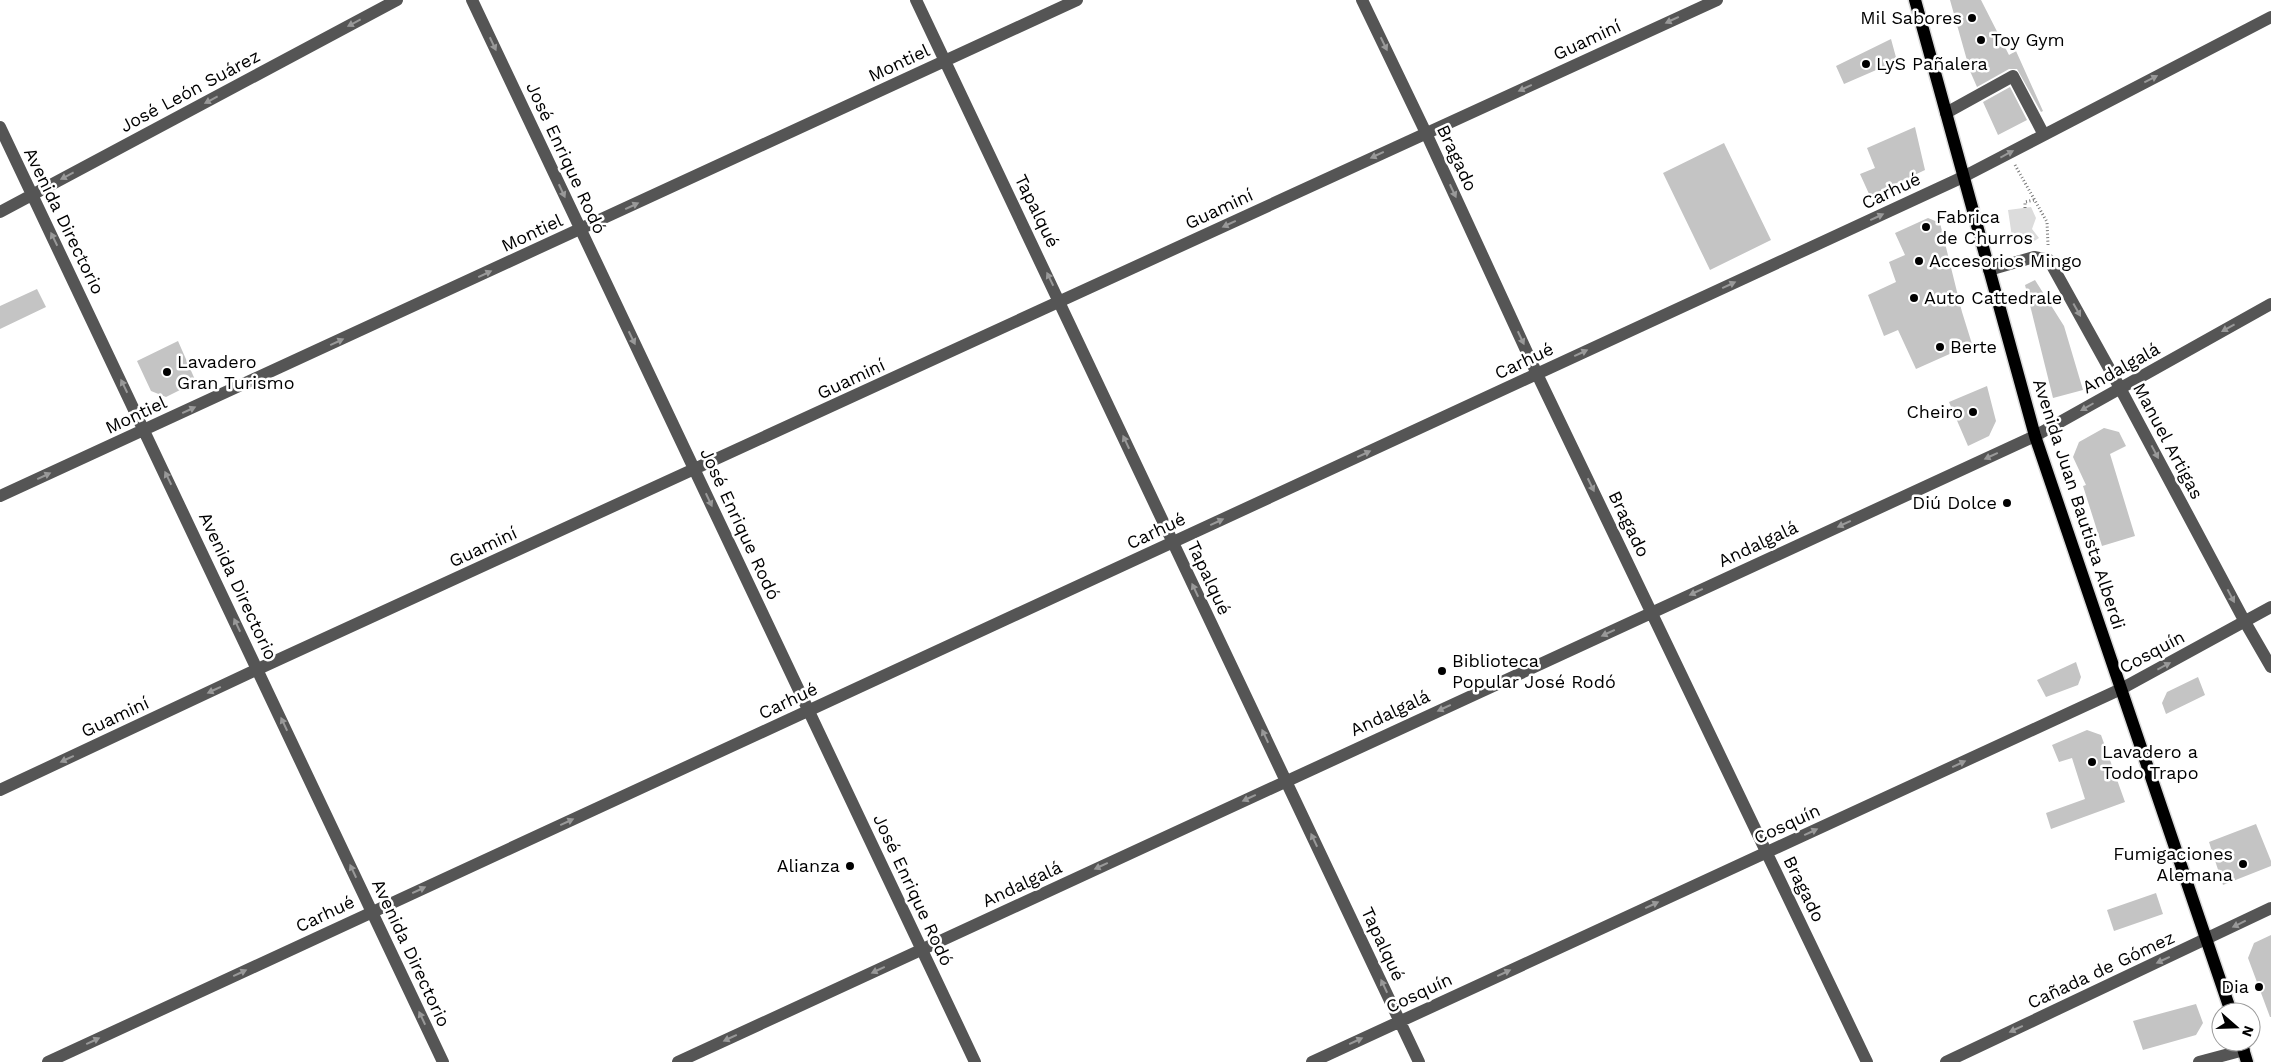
<svg xmlns="http://www.w3.org/2000/svg" width="2271" height="1062" viewBox="0 0 2271 1062" font-family="'Work Sans',sans-serif">
<style>
.green{fill:#dcdcdc}
.building{fill:#c4c4c4}
.lines{fill:none;stroke-linecap:round;stroke-linejoin:round}
.major-casing{stroke:#dbdbdb;stroke-width:15}
.path{stroke:#777;stroke-width:3;stroke-dasharray:1 2.5;stroke-linecap:butt}
.minor{stroke:#555;stroke-width:12}
.major{stroke:#000;stroke-width:12}
.oneway{fill:#999}
.poi-dot{fill:#000;stroke:#fff;stroke-width:2}
.labels{text-anchor:middle;stroke-width:5;stroke-linejoin:round;paint-order:stroke}
.poi-label{font-size:18px;fill:#000;stroke:#fff;text-anchor:start}
.street-label{font-size:18px;fill:#000;stroke:#fff}
</style>
<rect width="100%" height="100%" fill="#fff"/>
<path class="green" d="M2031,207L2036,218L2032,229L2039,238L2028,245L2019,244L2012,237L2008,210Z"/>
<path class="building" d="M1950,0H1981L2009,55L2016,51L2043,111L2041,112L2017,69H2009L1977,87L1970,71Z
M1891,39L1897,61L1844,84L1836,66Z
M2010,87L2027,120L1998,135L1983,102Z
M1915,127L1925,170L1870,196L1860,174L1875,168L1867,148Z
M1724,143L1771,240L1710,270L1663,173Z
M1928,218L1940,223L1962,312L1972,344L1916,369L1898,330L1884,336L1868,295L1896,282L1889,262L1905,255L1895,233Z
M2035,280L2064,326L2083,390L2053,398L2025,285Z
M37,289L46,307L0,329V306Z
M178,341L196,382L166,397L151,391L137,361Z
M1987,386L1996,421L1989,436L1968,446L1949,402Z
M2104,428L2119,432L2126,446L2110,454L2135,536L2102,546L2083,486L2086,485L2073,457L2079,442Z
M2076,662L2081,677L2078,685L2046,697L2037,680Z
M2198,677L2205,695L2166,714L2162,703L2167,692Z
M2087,730L2101,735L2125,802L2051,829L2046,813L2085,799L2072,758L2059,762L2052,745Z
M2256,824L2271,861V866L2223,885L2209,842Z
M2156,893L2163,914L2114,931L2107,910Z
M2271,935V1017H2270L2248,958L2254,943Z
M2196,1004L2203,1023L2196,1035L2143,1050L2133,1021Z"/>
<g class="lines">
<g class="major-casing">
<path id="major" d="M1915,0L2035,436L2231,1012
M2241,1042L2247,1062"/>
</g>
<path class="path" d="M2015,165L2047,222L2048,245
M2025,208V202L2034,200"/>
<path class="minor" d="M472,0L975,1062
M916,0L1419,1062
M1362,0L1426,133L1537,374L1867,1062
M1946,113L2013,76L2044,135
M0,127L443,1062
M0,212L397,0
M1989,270L2034,257L2049,260L2120,388L2245,622L2271,667
M0,496L1077,0
M0,790L258,669L1717,0
M48,1062L1963,177L2271,17
M678,1062L2035,436L2271,304
M1312,1062L2121,689L2271,607
M1946,1062L2271,908
M2199,1062L2244,1050"/>
<use href="#major" class="major"/>
</g>
<defs><path id="oneway-solid" d="M-6-.8H1V-3.2L6.5 0L1 3.2V.8H-6Z" transform="scale(1.25)"/></defs>
<g class="oneway">
<use href="#oneway-solid" transform="translate(1672 20) rotate(155)"/>
<use href="#oneway-solid" transform="translate(354 23) rotate(152)"/>
<use href="#oneway-solid" transform="translate(493 44) rotate(65)"/>
<use href="#oneway-solid" transform="translate(1384 44) rotate(64)"/>
<use href="#oneway-solid" transform="translate(2151 79) rotate(-27)"/>
<use href="#oneway-solid" transform="translate(1525 88) rotate(155)"/>
<use href="#oneway-solid" transform="translate(211 100) rotate(152)"/>
<use href="#oneway-solid" transform="translate(2007 154) rotate(-28)"/>
<use href="#oneway-solid" transform="translate(1377 155) rotate(155)"/>
<use href="#oneway-solid" transform="translate(67 176) rotate(152)"/>
<use href="#oneway-solid" transform="translate(562 191) rotate(65)"/>
<use href="#oneway-solid" transform="translate(1453 191) rotate(65)"/>
<use href="#oneway-solid" transform="translate(632 206) rotate(-25)"/>
<use href="#oneway-solid" transform="translate(1877 217) rotate(-25)"/>
<use href="#oneway-solid" transform="translate(1229 224) rotate(155)"/>
<use href="#oneway-solid" transform="translate(54 239) rotate(-116)"/>
<use href="#oneway-solid" transform="translate(485 274) rotate(-25)"/>
<use href="#oneway-solid" transform="translate(1050 279) rotate(-116)"/>
<use href="#oneway-solid" transform="translate(1729 285) rotate(-25)"/>
<use href="#oneway-solid" transform="translate(2077 310) rotate(61)"/>
<use href="#oneway-solid" transform="translate(2228 328) rotate(151)"/>
<use href="#oneway-solid" transform="translate(632 338) rotate(64)"/>
<use href="#oneway-solid" transform="translate(1521 338) rotate(65)"/>
<use href="#oneway-solid" transform="translate(337 342) rotate(-25)"/>
<use href="#oneway-solid" transform="translate(1581 353) rotate(-25)"/>
<use href="#oneway-solid" transform="translate(124 386) rotate(-116)"/>
<use href="#oneway-solid" transform="translate(2087 407) rotate(150)"/>
<use href="#oneway-solid" transform="translate(189 410) rotate(-25)"/>
<use href="#oneway-solid" transform="translate(1126 442) rotate(-115)"/>
<use href="#oneway-solid" transform="translate(2155 452) rotate(62)"/>
<use href="#oneway-solid" transform="translate(1364 454) rotate(-25)"/>
<use href="#oneway-solid" transform="translate(1991 456) rotate(155)"/>
<use href="#oneway-solid" transform="translate(44 476) rotate(-25)"/>
<use href="#oneway-solid" transform="translate(168 478) rotate(-116)"/>
<use href="#oneway-solid" transform="translate(1591 485) rotate(64)"/>
<use href="#oneway-solid" transform="translate(709 500) rotate(65)"/>
<use href="#oneway-solid" transform="translate(1217 522) rotate(-25)"/>
<use href="#oneway-solid" transform="translate(1844 524) rotate(155)"/>
<use href="#oneway-solid" transform="translate(1195 590) rotate(-115)"/>
<use href="#oneway-solid" transform="translate(1696 592) rotate(155)"/>
<use href="#oneway-solid" transform="translate(2231 596) rotate(62)"/>
<use href="#oneway-solid" transform="translate(237 625) rotate(-115)"/>
<use href="#oneway-solid" transform="translate(1608 633) rotate(155)"/>
<use href="#oneway-solid" transform="translate(2164 666) rotate(-28)"/>
<use href="#oneway-solid" transform="translate(214 690) rotate(155)"/>
<use href="#oneway-solid" transform="translate(1444 708) rotate(155)"/>
<use href="#oneway-solid" transform="translate(284 724) rotate(-115)"/>
<use href="#oneway-solid" transform="translate(1265 736) rotate(-115)"/>
<use href="#oneway-solid" transform="translate(67 759) rotate(155)"/>
<use href="#oneway-solid" transform="translate(1959 764) rotate(-25)"/>
<use href="#oneway-solid" transform="translate(1249 798) rotate(155)"/>
<use href="#oneway-solid" transform="translate(567 822) rotate(-25)"/>
<use href="#oneway-solid" transform="translate(1811 832) rotate(-25)"/>
<use href="#oneway-solid" transform="translate(1314 840) rotate(-115)"/>
<use href="#oneway-solid" transform="translate(1101 866) rotate(155)"/>
<use href="#oneway-solid" transform="translate(353 871) rotate(-115)"/>
<use href="#oneway-solid" transform="translate(419 890) rotate(-25)"/>
<use href="#oneway-solid" transform="translate(1652 905) rotate(-25)"/>
<use href="#oneway-solid" transform="translate(2239 924) rotate(154)"/>
<use href="#oneway-solid" transform="translate(2163 960) rotate(155)"/>
<use href="#oneway-solid" transform="translate(878 970) rotate(155)"/>
<use href="#oneway-solid" transform="translate(240 973) rotate(-25)"/>
<use href="#oneway-solid" transform="translate(1504 973) rotate(-25)"/>
<use href="#oneway-solid" transform="translate(1384 986) rotate(-115)"/>
<use href="#oneway-solid" transform="translate(422 1018) rotate(-115)"/>
<use href="#oneway-solid" transform="translate(2016 1029) rotate(155)"/>
<use href="#oneway-solid" transform="translate(730 1038) rotate(155)"/>
<use href="#oneway-solid" transform="translate(93 1041) rotate(-25)"/>
<use href="#oneway-solid" transform="translate(1356 1041) rotate(-25)"/>
</g>
<g class="poi-dot">
<circle cx="1972" cy="18" r="5"/>
<circle cx="1981" cy="40" r="5"/>
<circle cx="1866" cy="64" r="5"/>
<circle cx="1926" cy="227" r="5"/>
<circle cx="1919" cy="261" r="5"/>
<circle cx="1914" cy="298" r="5"/>
<circle cx="1940" cy="347" r="5"/>
<circle cx="167" cy="372" r="5"/>
<circle cx="1973" cy="412" r="5"/>
<circle cx="2007" cy="503" r="5"/>
<circle cx="1442" cy="671" r="5"/>
<circle cx="2092" cy="762" r="5"/>
<circle cx="2243" cy="864" r="5"/>
<circle cx="850" cy="866" r="5"/>
<circle cx="2259" cy="987" r="5"/>
</g>
<g class="labels">
<g class="poi-label">
<text x="1962" y="24" text-anchor="end">Mil Sabores</text>
<text x="1991" y="46">Toy Gym</text>
<text x="1876" y="70">LyS Pañalera</text>
<text x="1936" y="223">Fabrica<tspan x="1936" dy="21">de Churros</tspan></text>
<text x="1929" y="267">Accesorios Mingo</text>
<text x="1924" y="304">Auto Cattedrale</text>
<text x="1950" y="353">Berte</text>
<text x="177" y="368">Lavadero<tspan x="177" dy="21">Gran Turismo</tspan></text>
<text x="1963" y="418" text-anchor="end">Cheiro</text>
<text x="1997" y="509" text-anchor="end">Diú Dolce</text>
<text x="1452" y="667">Biblioteca<tspan x="1452" dy="21">Popular José Rodó</tspan></text>
<text x="2102" y="758">Lavadero a<tspan x="2102" dy="21">Todo Trapo</tspan></text>
<text x="2233" y="860" text-anchor="end">Fumigaciones<tspan x="2233" dy="21">Alemana</tspan></text>
<text x="840" y="872" text-anchor="end">Alianza</text>
<text x="2249" y="993" text-anchor="end">Dia</text>
</g>
<g class="street-label">
<text transform="translate(1587 40) rotate(-25)" y="6">Guaminí</text>
<text transform="translate(899 63) rotate(-25)" y="6">Montiel</text>
<text transform="translate(190 91) rotate(-28)" y="6">José León Suárez</text>
<text transform="translate(566 158) rotate(65)" y="6">José Enrique Rodó</text>
<text transform="translate(1457 158) rotate(65)" y="6">Bragado</text>
<text transform="translate(1891 191) rotate(-25)" y="6">Carhué</text>
<text transform="translate(1219 209) rotate(-25)" y="6">Guaminí</text>
<text transform="translate(1037 211) rotate(64)" y="6">Tapalqué</text>
<text transform="translate(64 221) rotate(64)" y="6">Avenida Directorio</text>
<text transform="translate(532 233) rotate(-25)" y="6">Montiel</text>
<text transform="translate(1524 361) rotate(-25)" y="6">Carhué</text>
<text transform="translate(2121 368) rotate(-29)" y="6">Andalgalá</text>
<text transform="translate(851 379) rotate(-25)" y="6">Guaminí</text>
<text transform="translate(136 415) rotate(-25)" y="6">Montiel</text>
<text transform="translate(2168 441) rotate(62)" y="6">Manuel Artigas</text>
<text transform="translate(2079 504) rotate(72)" y="6">Avenida Juan Bautista Alberdi</text>
<text transform="translate(740 524) rotate(65)" y="6">José Enrique Rodó</text>
<text transform="translate(1629 524) rotate(64)" y="6">Bragado</text>
<text transform="translate(1156 531) rotate(-25)" y="6">Carhué</text>
<text transform="translate(1758 544) rotate(-25)" y="6">Andalgalá</text>
<text transform="translate(483 547) rotate(-25)" y="6">Guaminí</text>
<text transform="translate(1209 578) rotate(65)" y="6">Tapalqué</text>
<text transform="translate(238 586) rotate(65)" y="6">Avenida Directorio</text>
<text transform="translate(2152 652) rotate(-28)" y="6">Cosquín</text>
<text transform="translate(788 701) rotate(-25)" y="6">Carhué</text>
<text transform="translate(1390 713) rotate(-25)" y="6">Andalgalá</text>
<text transform="translate(115 717) rotate(-25)" y="6">Guaminí</text>
<text transform="translate(1787 824) rotate(-25)" y="6">Cosquín</text>
<text transform="translate(1022 884) rotate(-25)" y="6">Andalgalá</text>
<text transform="translate(1804 889) rotate(64)" y="6">Bragado</text>
<text transform="translate(913 890) rotate(65)" y="6">José Enrique Rodó</text>
<text transform="translate(325 914) rotate(-25)" y="6">Carhué</text>
<text transform="translate(1383 944) rotate(65)" y="6">Tapalqué</text>
<text transform="translate(411 953) rotate(65)" y="6">Avenida Directorio</text>
<text transform="translate(2101 970) rotate(-25)" y="6">Cañada de Gómez</text>
<text transform="translate(1419 993) rotate(-25)" y="6">Cosquín</text>
</g>
</g>
<g transform="translate(2236 1027) rotate(110)"><circle r="24" fill="#ffffff" stroke="#999999"/>
<path d="M0-4L9 19L0 12L-9 19Z" fill="#000000"/>
<text y="-8" font-size="14" font-weight="bold" text-anchor="middle" fill="#000000">N</text>
</g>
</svg>
